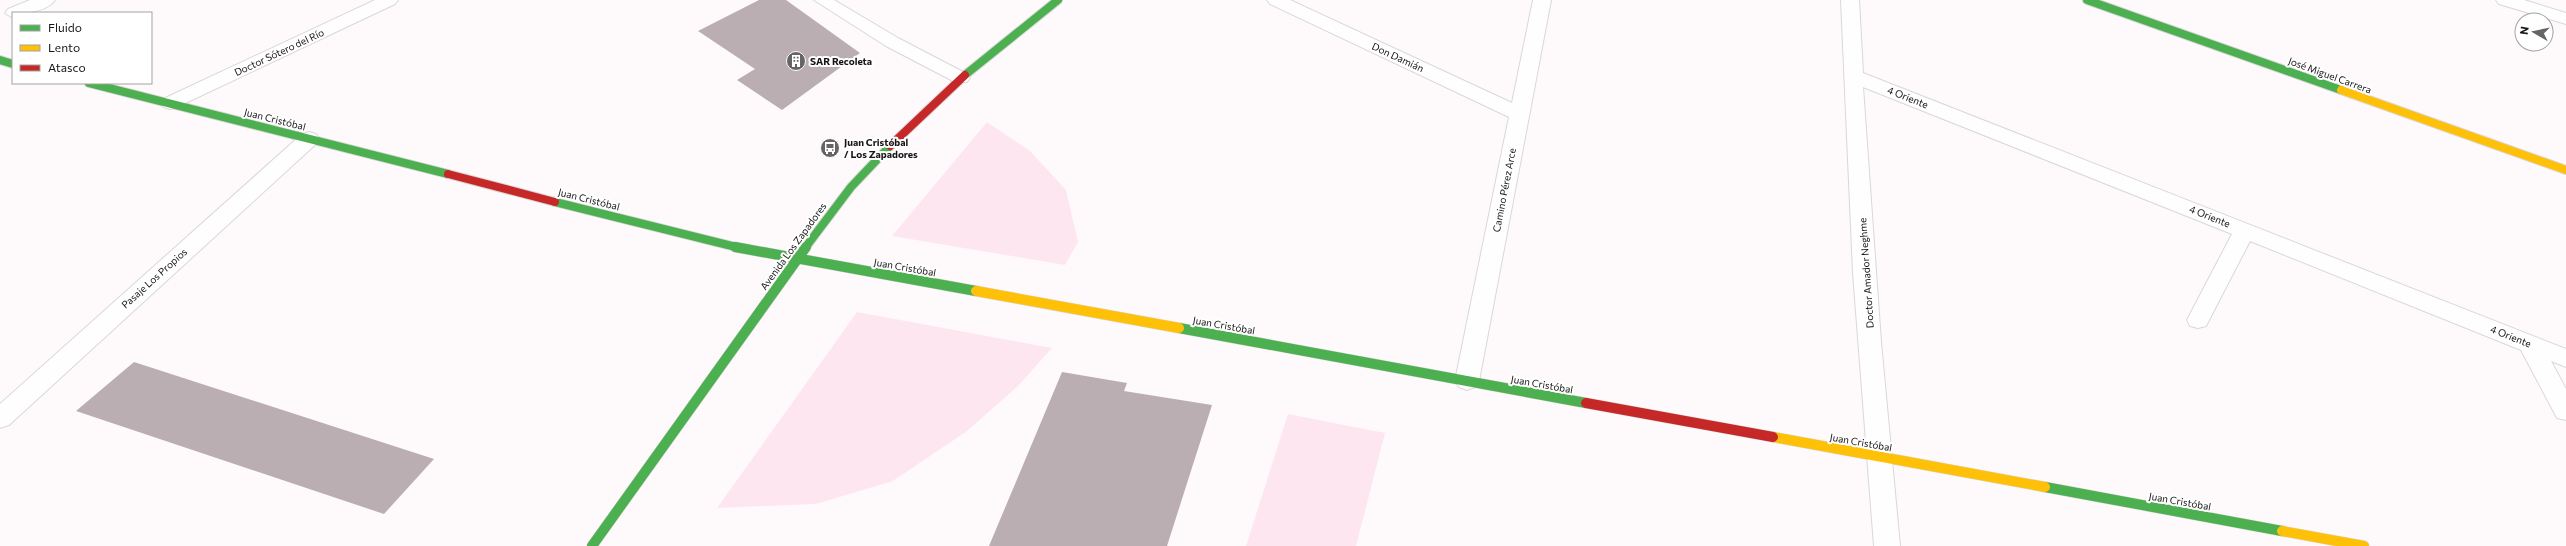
<svg xmlns="http://www.w3.org/2000/svg" width="2566" height="546" viewBox="0 0 2566 546" font-family="Commissioner,sans-serif">
<style>
.green{fill:#fee6f0}
.building{fill:#baaeb3}
.lines{fill:none;stroke-linecap:round;stroke-linejoin:round}
.lane-casing{stroke:#dad7d9;stroke-width:2}
.street-casing{stroke:#dad7d9;stroke-width:2}
.fast-far1-casing{stroke:#dad7d9;stroke-width:10}
.fast-casing{stroke:#dad7d9;stroke-width:11}
.slow-far1-casing{stroke:#dad7d9;stroke-width:10}
.slow-casing{stroke:#dad7d9;stroke-width:11}
.jam-far1-casing{stroke:#dad7d9;stroke-width:10}
.jam-casing{stroke:#dad7d9;stroke-width:11}
.lane{fill:#fffeff;fill-rule:evenodd}
.street{fill:#fffeff;fill-rule:evenodd}
.fast-far1{stroke:#4caf50;stroke-width:8}
.fast{stroke:#4caf50;stroke-width:10}
.slow-far1{stroke:#ffc107;stroke-width:8}
.slow{stroke:#ffc107;stroke-width:10}
.jam-far1{stroke:#c62828;stroke-width:8}
.jam{stroke:#c62828;stroke-width:10}
.labels{text-anchor:middle;stroke-width:4;stroke-linejoin:round;paint-order:stroke}
.street-label{font-size:10px;fill:#161415;stroke:#fff}
.poi-label{font-size:10px;font-weight:bold;fill:#161415;stroke:#fff;text-anchor:start}
</style>
<rect width="100%" height="100%" fill="#fefafc"/>
<path class="green" d="M987,122L1030,151L1066,190L1078,242L1065,265L892,236Z
M857,312L1052,348L1018,386L967,431L893,481L816,504L717,508Z
M1288,414L1385,433L1356,546H1246Z"/>
<path class="building" d="M759,0H786L860,53L782,110L737,80L755,69L698,31Z
M134,362L434,459L384,514L76,411Z
M1062,372L1127,383L1124,391L1212,405L1167,546H989Z"/>
<g class="lines">
<g class="lane-casing">
<path id="lane" d="M814,0H834L898,38L967,74L970,78L967,82H955L886,46Z"/>
</g>
<g class="street-casing">
<path id="street" d="M30,0H55C47,12 26,13 13,13V18L5,13L8,9Z
M375,0H398L395,4L177,107L170,109L163,107L160,103L163,99Z
M1267,0H1290L1512,103L1533,0H1551L1479,381L1475,387L1467,390L1459,387L1455,381L1509,117L1270,4Z
M1841,0H1859L1863,73L2566,349V367L2551,361L2566,389V420L2557,418L2521,350L2250,241L2206,326L2198,328L2190,326L2187,320L2232,234L1863,87L1881,342L1900,546H1874L1853,273Z
M2496,0H2524L2566,13V24L2499,4Z
M309,132L316,134L319,139L316,144L9,425L0,428V404L302,134Z"/>
</g>
<g class="fast-far1-casing">
<path id="fast-far1" d="M2087,0L2341,90
M0,60L13,64
M965,75L1058,0
M89,83L448,174
M555,202L740,248
M805,248L851,187L890,146"/>
</g>
<g class="fast-casing">
<path id="fast" d="M735,247L976,291
M1179,328L1586,403
M2045,487L2282,531
M592,546L806,247"/>
</g>
<g class="slow-far1-casing">
<path id="slow-far1" d="M2341,90L2566,170"/>
</g>
<g class="slow-casing">
<path id="slow" d="M976,291L1179,328
M1773,437L2045,487
M2282,531L2364,546"/>
</g>
<g class="jam-far1-casing">
<path id="jam-far1" d="M890,146L965,75
M448,174L555,202"/>
</g>
<g class="jam-casing">
<path id="jam" d="M1586,403L1773,437"/>
</g>
<use href="#lane" class="lane"/>
<use href="#street" class="street"/>
<use href="#fast-far1" class="fast-far1"/>
<use href="#fast" class="fast"/>
<use href="#slow-far1" class="slow-far1"/>
<use href="#slow" class="slow"/>
<use href="#jam-far1" class="jam-far1"/>
<use href="#jam" class="jam"/>
</g>
<defs>
<g id="building-disc" transform="scale(1)"><circle r="9.5" fill="#676466" stroke="#fff"/><path d="M-4-6H4V6H1V3H-1V6H-4ZM-2.5-4.3h1.7v1.8h-1.7ZM.8-4.3h1.7v1.8H.8ZM-2.5-1h1.7V.8h-1.7ZM.8-1h1.7V.8H.8Z" fill="#fff"/></g>
<g id="bus-disc" transform="scale(1)"><circle r="9.5" fill="#676466" stroke="#fff"/><path d="M-5-6H5V4H4V6H2V4H-2V6H-4V4H-5ZM-3.5-4V0h7V-4ZM-3.5 1.2v1.5H-2V1.2ZM2 1.2v1.5H3.5V1.2Z" fill="#fff"/></g>
</defs>
<g fill-rule="evenodd">
<use href="#building-disc" x="796" y="61"/>
<use href="#bus-disc" x="830" y="148"/>
</g>
<g class="labels">
<g class="street-label">
<text transform="translate(279 52) rotate(-25)" y="4">Doctor Sótero del Río</text>
<text transform="translate(1398 57) rotate(25)" y="4">Don Damián</text>
<text transform="translate(2330 75) rotate(20)" y="4">José Miguel Carrera</text>
<text transform="translate(1908 97) rotate(22)" y="4">4 Oriente</text>
<text transform="translate(275 119) rotate(14)" y="4">Juan Cristóbal</text>
<text transform="translate(1504 190) rotate(-79)" y="4">Camino Pérez Arce</text>
<text transform="translate(589 199) rotate(14)" y="4">Juan Cristóbal</text>
<text transform="translate(2210 216) rotate(22)" y="4">4 Oriente</text>
<text transform="translate(793 246) rotate(-54)" y="4">Avenida Los Zapadores</text>
<text transform="translate(905 267) rotate(10)" y="4">Juan Cristóbal</text>
<text transform="translate(1866 273) rotate(-94)" y="4">Doctor Amador Neghme</text>
<text transform="translate(154 278) rotate(-42)" y="4">Pasaje Los Propios</text>
<text transform="translate(1224 325) rotate(10)" y="4">Juan Cristóbal</text>
<text transform="translate(2511 336) rotate(22)" y="4">4 Oriente</text>
<text transform="translate(1542 384) rotate(10)" y="4">Juan Cristóbal</text>
<text transform="translate(1861 442) rotate(10)" y="4">Juan Cristóbal</text>
<text transform="translate(2180 501) rotate(10)" y="4">Juan Cristóbal</text>
</g>
<g class="poi-label">
<text x="810" y="65">SAR Recoleta</text>
<text x="844" y="146">Juan Cristóbal<tspan x="844" dy="12">/ Los Zapadores</tspan></text>
</g>
</g>
<rect x="12" y="12" width="140" height="72" fill="#ffffff" stroke="#a2a1a1"/>
<rect x="20" y="25" width="20" height="6" fill="#4caf50" stroke="#a2a1a1"/>
<text x="48" y="32" font-size="12" fill="#161415">Fluido</text>
<rect x="20" y="45" width="20" height="6" fill="#ffc107" stroke="#a2a1a1"/>
<text x="48" y="52" font-size="12" fill="#161415">Lento</text>
<rect x="20" y="65" width="20" height="6" fill="#c62828" stroke="#a2a1a1"/>
<text x="48" y="72" font-size="12" fill="#161415">Atasco</text>
<g transform="translate(2534 32) rotate(279)"><circle r="19" fill="#ffffff" stroke="#a2a1a1"/>
<path d="M0-3L7 15L0 10L-7 15Z" fill="#676466"/>
<text y="-6" font-size="11" font-weight="bold" text-anchor="middle" fill="#161415">N</text>
</g>
</svg>
